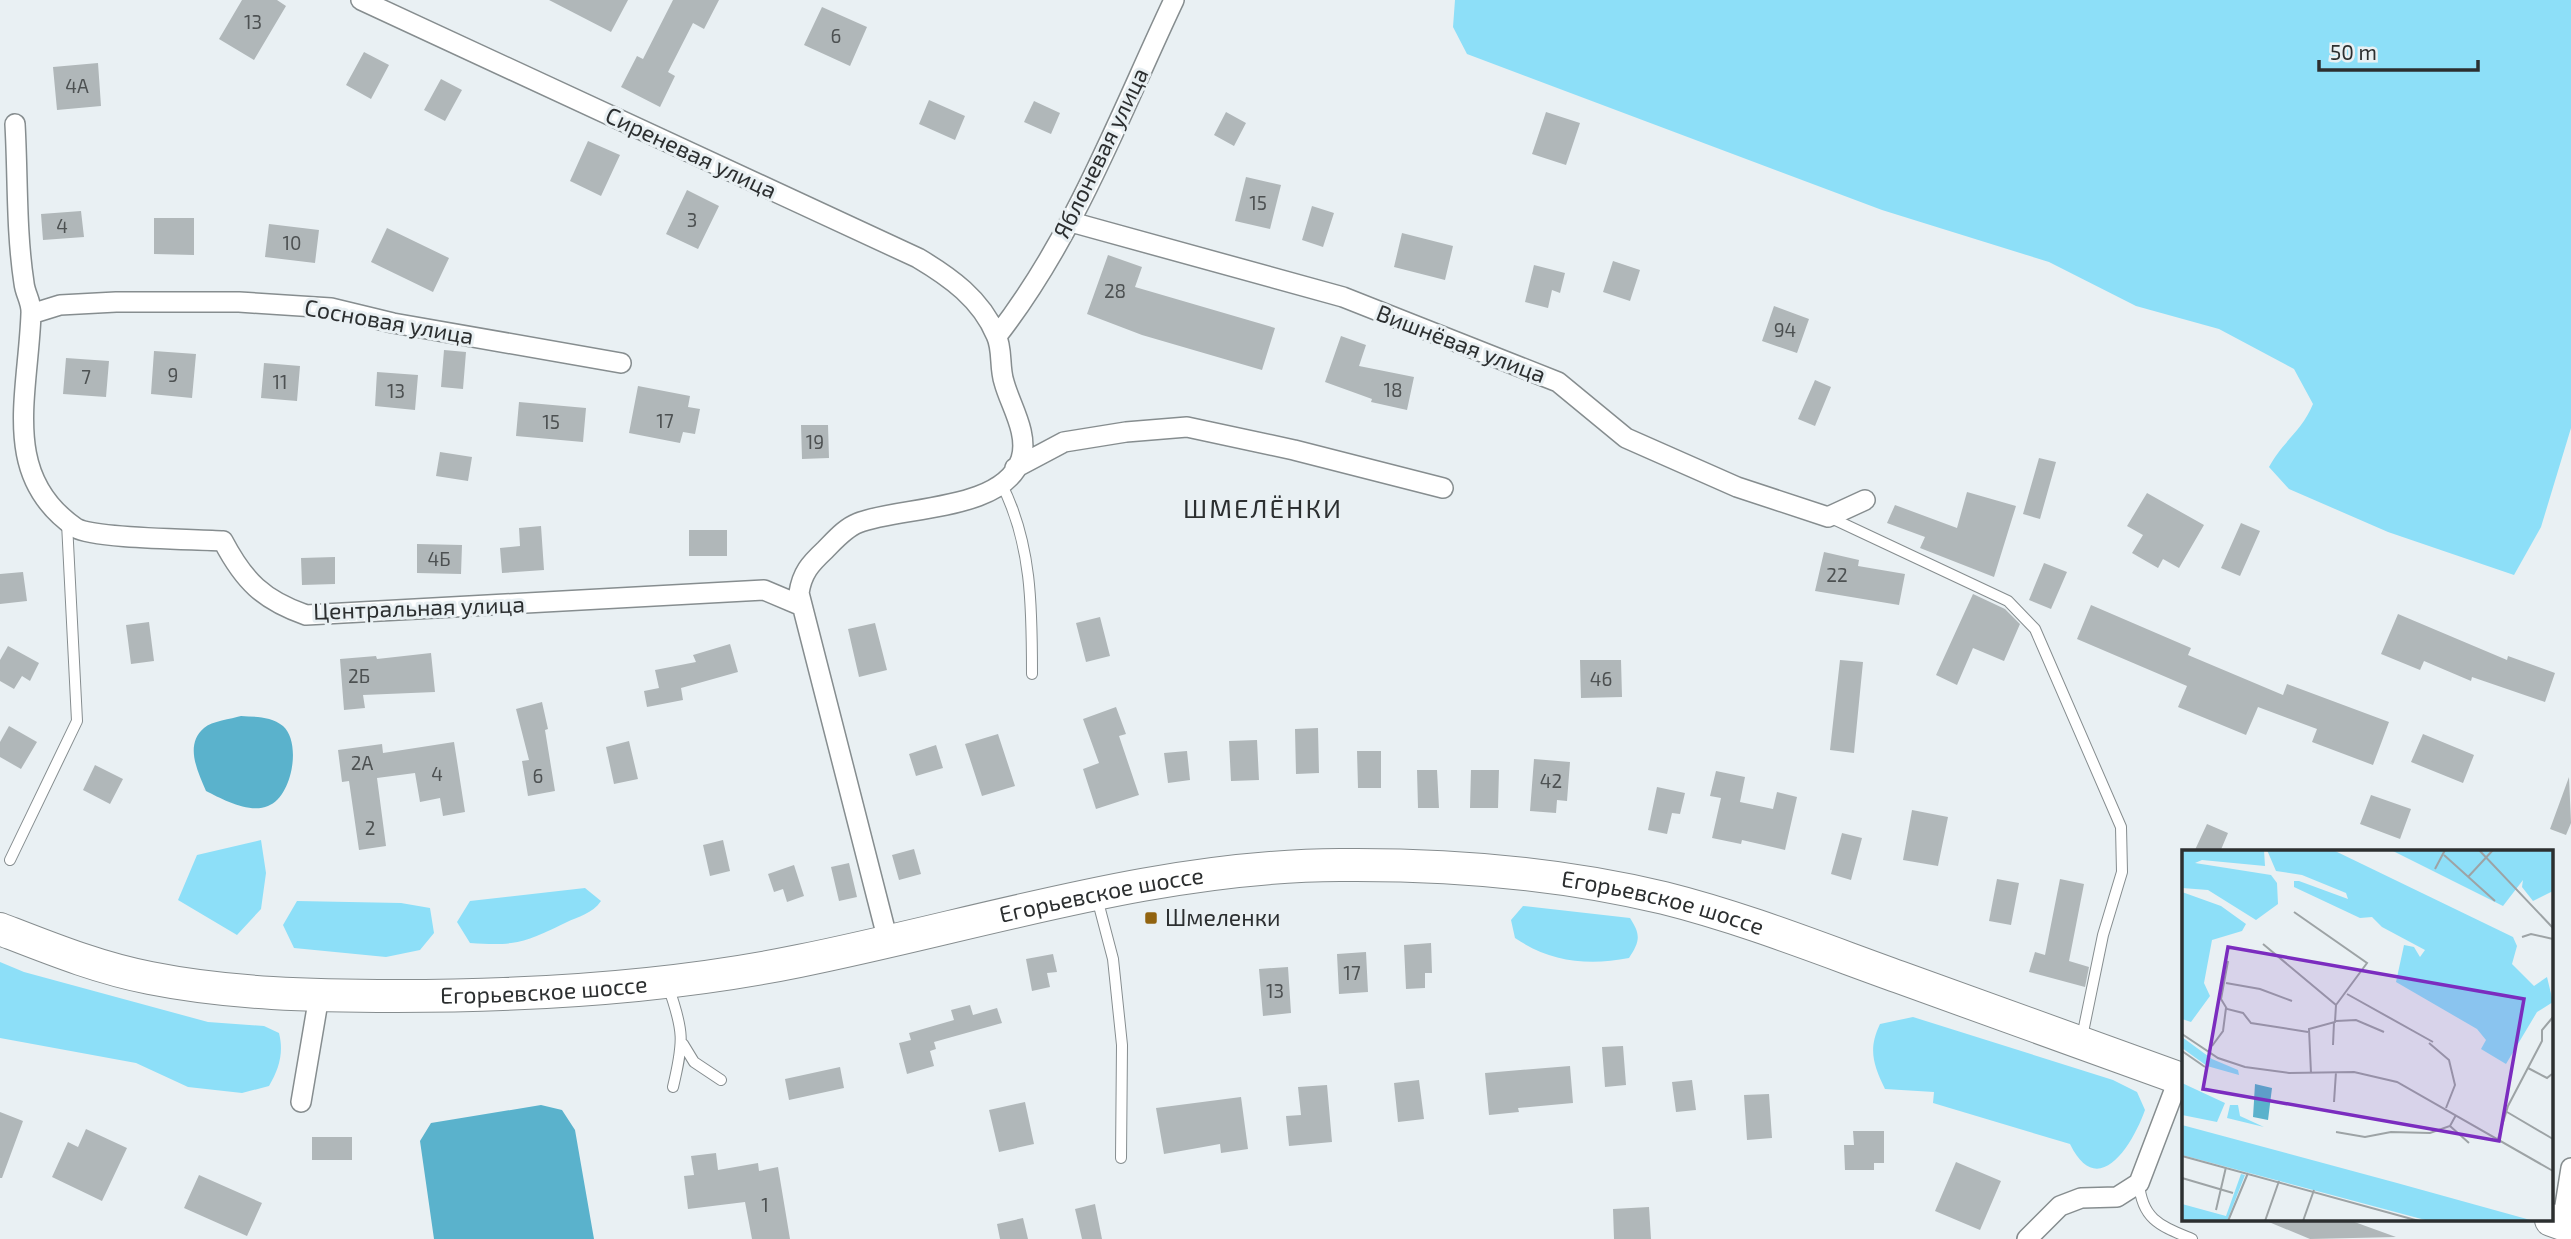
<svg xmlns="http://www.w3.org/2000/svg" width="2571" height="1239" viewBox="0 0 2571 1239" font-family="'Exo 2',sans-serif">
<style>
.green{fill:#8ddff8}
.water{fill:#5ab2cc}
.building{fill:#b0b7b9}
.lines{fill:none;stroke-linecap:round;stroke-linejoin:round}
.service-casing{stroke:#868d8f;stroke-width:12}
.minor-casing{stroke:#868d8f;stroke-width:22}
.primary-casing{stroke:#868d8f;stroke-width:34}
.service{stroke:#fff;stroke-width:10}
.minor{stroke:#fff;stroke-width:19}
.primary{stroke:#fff;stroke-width:32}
.poi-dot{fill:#91630f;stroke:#e9f0f3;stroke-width:2.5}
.labels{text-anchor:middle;stroke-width:6;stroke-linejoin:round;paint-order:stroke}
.number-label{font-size:19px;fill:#4d5152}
.street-label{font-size:23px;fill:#2c2f30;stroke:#e9f0f3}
.poi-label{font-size:23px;fill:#2c2f30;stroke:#e9f0f3;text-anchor:start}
.quarter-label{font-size:26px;letter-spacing:2px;fill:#2c2f30;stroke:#e9f0f3}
.inset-road{fill:none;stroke:#9da3a5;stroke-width:2}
.view{fill:#7b2cbf;fill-opacity:0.15;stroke:#7b2cbf;stroke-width:3.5}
.inset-edge{fill:none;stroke:#2c2f30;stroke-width:3.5}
</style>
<rect width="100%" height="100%" fill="#e9f0f3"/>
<path class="green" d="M1455,0H2571V428L2541,527L2514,575L2388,532L2289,489L2269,467C2283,441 2302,431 2313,404L2294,369L2219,329L2136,306L2049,262L1882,210L1467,54L1453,27Z
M261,840L266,873L261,909L237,935L178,900L197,855Z
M585,888L601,901C592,914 579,916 565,923C524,943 515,946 470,943L457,922L470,901Z
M297,901L401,903L430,908L434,933L420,950L386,957L294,948L283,925Z
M1523,906L1630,918C1641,935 1640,941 1629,958C1588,966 1550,962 1515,938L1511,920Z
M0,962L24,972L208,1022L264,1026L279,1033C284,1053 279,1069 269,1086L242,1093L188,1087L136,1063L0,1038Z
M1913,1017L2113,1080L2137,1092L2145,1110C2133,1144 2098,1202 2070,1144L1933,1103L1934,1092L1885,1089C1873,1064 1868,1049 1880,1024Z"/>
<path class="water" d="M241,716C255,717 271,716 283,726C302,743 292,797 268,806C249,814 222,799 206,791C198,772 184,745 204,728C212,721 231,719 241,716Z
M541,1105L562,1110L575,1130L594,1239H434L420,1141L431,1123Z"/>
<path class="building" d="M242,0H277L286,6L254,60L219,39Z
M549,0H628L611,32Z
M673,0H719L704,29L693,23L668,72L675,76L660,107L621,87L637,56L643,59Z
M822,7L867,27L850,66L804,45Z
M364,52L389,65L371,99L346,85Z
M98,63L101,106L57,110L53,67Z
M441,79L462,90L445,121L424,110Z
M929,100L965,116L955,140L919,124Z
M1034,101L1060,113L1051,134L1024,122Z
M1226,112L1246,123L1234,146L1214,135Z
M1546,112L1580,123L1566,165L1532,154Z
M588,141L620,155L601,196L570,181Z
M1246,177L1281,185L1270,229L1235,221Z
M687,190L719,206L698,249L666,234Z
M1312,206L1334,213L1323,247L1302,240Z
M81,211L84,237L43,240L41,214Z
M154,218H194V255L154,254Z
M269,224L319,230L315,263L265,257Z
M387,228L449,258L433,292L371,262Z
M1402,233L1453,246L1445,280L1394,267Z
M1108,255L1142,267L1135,287L1275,328L1262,370L1142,335L1087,314Z
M1613,261L1640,270L1630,301L1603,292Z
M1534,265L1565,273L1560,293L1552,290L1548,308L1525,302Z
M1774,306L1809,319L1797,353L1762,341Z
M1341,336L1366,345L1359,366L1414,377L1407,410L1371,402L1372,399L1325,382Z
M444,350L466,352L463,389L441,387Z
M154,351L196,354L192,398L151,394Z
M66,358L109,361L106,397L63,394Z
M264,363L300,366L297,401L261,398Z
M377,372L418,375L415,410L375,406Z
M1815,380L1831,387L1815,426L1798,419Z
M638,386L690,396L688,407L700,409L695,434L683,432L680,443L629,433Z
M519,402L586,408L583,442L516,436Z
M801,425H828L829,458L802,459Z
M440,452L472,457L468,481L436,476Z
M2039,458L2056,462L2040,519L2023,514Z
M1967,492L2016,506L1994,577L1920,548L1925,537L1887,523L1895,505L1957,528Z
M2147,493L2204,525L2179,568L2163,559L2158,568L2132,553L2143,535L2127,526Z
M2241,523L2260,531L2240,576L2221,568Z
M541,526L544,570L502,573L500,548L520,546L519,528Z
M689,530H727V556H689Z
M417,544L462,545L461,574L417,573Z
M1824,552L1859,560L1858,566L1905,574L1899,605L1815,591Z
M335,557V584L302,585L301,558Z
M2044,563L2067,572L2051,609L2029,600Z
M23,572L27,601L0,604V574Z
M1973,594L2005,609L2020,624L2004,661L1973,648L1957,685L1936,675Z
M2091,605L2191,648L2188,655L2283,695L2287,684L2389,722L2373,765L2312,742L2317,729L2258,707L2246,735L2178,707L2187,686L2077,639Z
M2398,614L2507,660L2508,656L2555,673L2545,702L2472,677L2471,681L2424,661L2420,670L2381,654Z
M1100,617L1110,656L1086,662L1076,623Z
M149,622L154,661L131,664L126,625Z
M875,623L887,670L859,677L848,629Z
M730,644L738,672L681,688L683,700L647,707L644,691L659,688L655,670L696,662L693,655Z
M8,646L39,663L30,681L22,676L14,689L0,681V660Z
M431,653L435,692L363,695L365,708L344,710L340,659L376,656L377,659Z
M1580,660H1621L1622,697L1581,698Z
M1840,660L1863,662L1854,753L1830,750Z
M542,702L548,729L545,730L555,791L528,796L522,761L529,760L516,709Z
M1116,707L1126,734L1119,736L1139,795L1096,809L1083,769L1099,763L1083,719Z
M9,726L37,742L21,769L0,757V742Z
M1318,728L1319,773L1296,774L1295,729Z
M998,734L1015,786L982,796L965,744Z
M2423,734L2474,755L2463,783L2411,762Z
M1257,740L1259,780L1231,781L1229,741Z
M629,741L638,779L614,784L606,747Z
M454,742L465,812L443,816L440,798L420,802L415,773L377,778L386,846L359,850L349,781L342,782L338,750L382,744L383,753Z
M936,745L943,768L916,776L909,754Z
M1187,751L1190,780L1168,783L1164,753Z
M1357,751H1381V788H1358Z
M1534,759L1570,762L1567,801L1557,800L1556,813L1530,811Z
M95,765L123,779L110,804L83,790Z
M1417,770H1437L1439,808H1418Z
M1471,770H1499L1498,808H1470Z
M1716,771L1745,777L1740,802L1773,809L1777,792L1797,797L1785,850L1742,840L1741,844L1712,838L1721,798L1710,796Z
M2569,777L2571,823L2566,835L2550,829Z
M1657,787L1685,793L1680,814L1672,813L1667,834L1648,830Z
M2371,795L2411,809L2400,839L2360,824Z
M1912,810L1948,817L1938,866L1903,860Z
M2207,824L2228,833L2220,852H2194Z
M1842,833L1862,838L1851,880L1831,874Z
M723,840L730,871L710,876L703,845Z
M914,849L921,874L899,880L892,855Z
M849,863L857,897L839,901L831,867Z
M794,865L804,896L787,902L783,889L774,892L768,874Z
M1997,879L2019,883L2011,925L1989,921Z
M2060,879L2084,884L2069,961L2089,967L2085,987L2029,972L2035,952L2045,955Z
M1431,943L1432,973H1425V988L1406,989L1404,945Z
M1366,952L1368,992L1339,994L1337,954Z
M1053,954L1057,972L1047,973L1050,987L1032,991L1026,959Z
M1288,967L1291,1013L1263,1016L1259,969Z
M970,1005L973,1015L997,1008L1002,1023L934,1042L936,1049L930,1051L934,1066L907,1074L899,1043L911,1040L909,1033L954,1020L951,1010Z
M1623,1046L1626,1085L1605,1087L1602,1047Z
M1570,1066L1573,1103L1518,1108L1519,1112L1489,1115L1485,1073Z
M840,1067L844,1088L789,1100L785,1079Z
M1419,1080L1424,1119L1398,1122L1394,1083Z
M1692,1080L1696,1110L1676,1112L1672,1082Z
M1327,1085L1332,1142L1289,1146L1286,1116L1301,1115L1298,1087Z
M1769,1094L1772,1138L1747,1140L1744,1095Z
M1241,1097L1248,1149L1221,1153L1220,1144L1164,1154L1156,1108Z
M1025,1102L1034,1144L999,1152L989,1110Z
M0,1112L23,1121L2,1178H0Z
M86,1129L127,1148L102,1201L52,1177L68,1142L78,1147Z
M1853,1131H1884V1163H1874V1170H1845L1844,1145H1854Z
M312,1137H352V1160H312Z
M716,1153L718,1170L758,1163L759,1171L778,1167L790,1239H752L745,1202L688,1209L684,1176L694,1175L691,1156Z
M1956,1162L2001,1181L1980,1230L1935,1211Z
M199,1175L262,1203L247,1236L184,1208Z
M1095,1204L1102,1239H1082L1075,1209Z
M1649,1207L1651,1239H1614L1613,1209Z
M1023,1218L1028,1239H1000L997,1224Z
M2264,1220H2349L2396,1237L2310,1239Z"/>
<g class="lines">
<g class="service-casing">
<path id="service" d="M1001,483C1032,543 1032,608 1032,674
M1829,517L2008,601L2035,629L2121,827L2122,872L2103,935L2082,1037
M10,860L77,721L67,523
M1097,898L1113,959L1122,1045L1121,1158
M668,986C684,1031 684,1041 673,1087
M683,1044L694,1062L721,1080
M2139,1183C2142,1220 2161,1226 2192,1239"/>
</g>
<g class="minor-casing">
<path id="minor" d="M361,0L918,258C950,277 981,299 996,335C1003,349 999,367 1004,382C1010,405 1029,433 1021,459C1003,512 900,506 858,523C845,528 835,540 825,550C810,564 802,573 799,593L888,941
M15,124C18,177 16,231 24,283C25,294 32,302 31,314C28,396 0,476 76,528C95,539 194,539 223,541C244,581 263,600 306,615L764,590L802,606
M1071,222L1343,297L1558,382L1626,438L1737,487L1828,517L1865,500
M31,314L60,305L116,302H239L331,308L393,323L621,363
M997,336C1075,236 1120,114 1174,0
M1015,468L1064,442L1126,432L1187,427L1294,450L1443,488
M301,1102L319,996
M2562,1224L2571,1168
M2027,1239L2060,1206L2081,1198L2117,1197L2139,1183L2179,1078"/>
</g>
<g class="primary-casing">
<g id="primary">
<path id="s1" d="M0,929C49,948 98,968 150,978C230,994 314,996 396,996C530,996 667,988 799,961C978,925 1155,866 1340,865C1447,864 1560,873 1664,898C1744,918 1821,949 1899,977C1994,1011 2089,1045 2184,1080"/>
<path d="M2551,1220L2571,1227"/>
</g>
</g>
<use href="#service" class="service"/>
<use href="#minor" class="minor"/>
<use href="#primary" class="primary"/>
</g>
<rect class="poi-dot" x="1144" y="911" width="14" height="14" rx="3.5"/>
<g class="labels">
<g class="number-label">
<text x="253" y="29">13</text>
<text x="836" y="43">6</text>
<text x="77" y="93">4А</text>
<text x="1258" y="210">15</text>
<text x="692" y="227">3</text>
<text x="62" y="233">4</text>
<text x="292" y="250">10</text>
<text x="1115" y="298">28</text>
<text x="1785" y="337">94</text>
<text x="173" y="382">9</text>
<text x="86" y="384">7</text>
<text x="280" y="389">11</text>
<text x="1393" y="397">18</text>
<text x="396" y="398">13</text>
<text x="665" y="428">17</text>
<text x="551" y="429">15</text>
<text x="815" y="449">19</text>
<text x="439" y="566">4Б</text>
<text x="1837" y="582">22</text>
<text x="359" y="683">2Б</text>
<text x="1601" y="686">46</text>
<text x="362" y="770">2А</text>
<text x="437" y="781">4</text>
<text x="538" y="783">6</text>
<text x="1551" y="788">42</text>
<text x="370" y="835">2</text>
<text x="1352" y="980">17</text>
<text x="1275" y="998">13</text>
<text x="765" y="1212">1</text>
</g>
<g class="street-label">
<text transform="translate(691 153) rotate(25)" y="8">Сиреневая улица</text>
<text transform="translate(1101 153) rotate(-64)" y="8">Яблоневая улица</text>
<text transform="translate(389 322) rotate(10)" y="8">Сосновая улица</text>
<text transform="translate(1461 344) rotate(21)" y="8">Вишнёвая улица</text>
<text transform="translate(419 608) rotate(-2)" y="8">Центральная улица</text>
<text dy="8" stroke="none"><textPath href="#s1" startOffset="1120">Егорьевское шоссе</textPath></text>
<text dy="8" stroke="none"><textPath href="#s1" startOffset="1687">Егорьевское шоссе</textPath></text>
<text dy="8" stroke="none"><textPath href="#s1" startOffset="553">Егорьевское шоссе</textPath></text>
</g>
<g class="poi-label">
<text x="1165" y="926">Шмеленки</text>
</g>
<g class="quarter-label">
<text x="1263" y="518">ШМЕЛЁНКИ</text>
</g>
</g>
<g transform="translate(2182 850)">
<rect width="371" height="371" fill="#e9f0f3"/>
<path d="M0,0H82L83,16L20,10L13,13L89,25L95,33L96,54L74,70L26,40L0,38ZM85,0H151L331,87L335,96L330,114L352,136L365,127L371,152L355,162L324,214L299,199L304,190L295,179L214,132L222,95L232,97L238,107L243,100L200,77L190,67L178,68L112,37V31H117L166,49L164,43L120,25L94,21ZM209,0H371V41L351,51L340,37L341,30L321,56ZM0,42L39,56L64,74L60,81L30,90L22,133L28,146L9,172L0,169ZM0,187L30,209L56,220L57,225L25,216L0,198ZM0,233L43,253L35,272L0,265ZM48,255H56L58,266L82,277L45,268ZM0,275L215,333L352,371H247L0,305ZM59,324L63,325L45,371H0V354L44,366Z" fill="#8ddff8"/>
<path d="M73,234L90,238L86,270L71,267Z" fill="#5ab2cc"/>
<path class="inset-road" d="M297,0L371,78M262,5L313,51M253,19L263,0M286,27L311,0M112,62L185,113L154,155M340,87L349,84L371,89M81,94L154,155L153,172L127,179L129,223M46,111L39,149L45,159L61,163L69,173L126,182M44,133L78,139L110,151M165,144L251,192M154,171L174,170L202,182M0,184L36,208L63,217L107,223L172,222L215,232L371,321M247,193L267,210L273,235L264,258M151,195L152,172M30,196L41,181L44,158M0,201L23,217M346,218L365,228L370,224M152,252L154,222M325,262L371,289M268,276L287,293M154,282L183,287L209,282L248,283L268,276L274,265M316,289L326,256L360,191V180L371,167M0,306L237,371M0,328L51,343M34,360L44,317M46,371L66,323M83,371L97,331M121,371L132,340"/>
<path class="view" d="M46,97L342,149L317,291L21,239Z"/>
<rect width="371" height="371" class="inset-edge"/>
</g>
<path d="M2319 60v10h159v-10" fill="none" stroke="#2c2f30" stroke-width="3.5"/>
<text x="2330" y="60" font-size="21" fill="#2c2f30" stroke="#e9f0f3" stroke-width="5" paint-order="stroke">50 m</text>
</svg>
